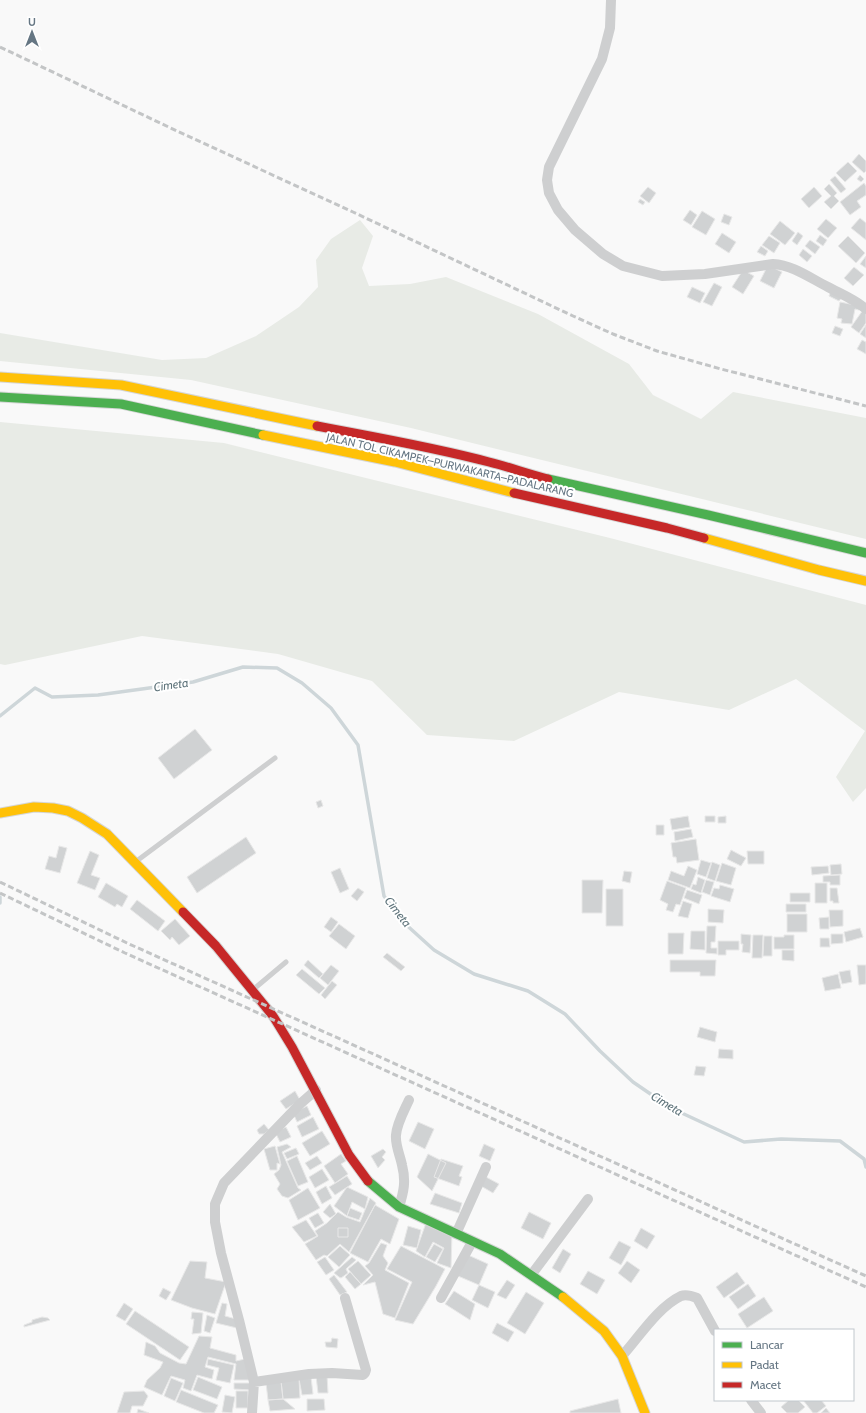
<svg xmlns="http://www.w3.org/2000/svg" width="866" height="1413" viewBox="0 0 866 1413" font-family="Cabin,sans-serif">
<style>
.green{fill:#e8ebe6}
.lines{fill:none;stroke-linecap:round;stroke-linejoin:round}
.stream{stroke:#ced6d9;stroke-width:3.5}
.building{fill:#d0d2d3;stroke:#e8e8e8}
.fast-casing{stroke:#d5d6d6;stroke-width:11}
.slow-casing{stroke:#d5d6d6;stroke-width:11}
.jam-casing{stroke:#d5d6d6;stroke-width:11}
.lane{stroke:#cecfd0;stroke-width:5}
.street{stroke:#cecfd0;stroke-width:10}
.fast{stroke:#4caf50;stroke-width:9}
.slow{stroke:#ffc107;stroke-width:9}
.jam{stroke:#c62828;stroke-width:9}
.rail{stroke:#c3c5c6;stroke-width:3;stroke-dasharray:6 3;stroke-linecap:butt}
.labels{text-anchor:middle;stroke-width:4;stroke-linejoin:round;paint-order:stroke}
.street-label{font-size:11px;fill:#657683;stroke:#fff}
.water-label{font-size:12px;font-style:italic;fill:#60757c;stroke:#fff}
</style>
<rect width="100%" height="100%" fill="#f9f9f9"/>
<path class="green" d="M360,220L373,236L362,268L369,286L410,284L446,277L538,314L629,364L653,395L701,419L733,392L866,418V539L411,428L191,380L0,361V333L162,360L206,358L256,336L299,307L318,287L316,260L331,239Z
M0,422L224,443L610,538L866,605V788L853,802L836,777L865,731L796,679L729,710L619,692L514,741L427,735L372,681L278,654L142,636L5,665L0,664Z"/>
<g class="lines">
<path class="stream" d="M0,716L35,688L52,697L98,695L193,682L243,667L277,668L302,683L331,708L358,745L384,896L402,921L434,950L474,974L528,991L565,1014L600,1051L633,1082L671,1108L744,1142L781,1139L840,1141L864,1159L866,1167
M0,897V903"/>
</g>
<path class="building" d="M859,154L866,161V171L864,173L852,162Z
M848,162L857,171L845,182L836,173Z
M860,175L864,179L861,182L857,179Z
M835,176L846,189L841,193L830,180Z
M864,183L866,186V195L857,201L861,207L850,215L840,202Z
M829,184L837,193L834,196L839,201L831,209L824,202L831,196L824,189Z
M648,187L656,193L649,203L640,196Z
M814,187L822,196L809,208L801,199Z
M640,199L645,202L643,205L638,202Z
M690,210L697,215L691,225L683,220Z
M702,211L715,219L706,235L692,227Z
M724,214L732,217L729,225L721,222Z
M860,218L866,223V240L851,228Z
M826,219L837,228L828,238L817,229Z
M780,221L795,233L785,245L770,234Z
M798,232L803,236L797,245L792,241Z
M722,233L736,242L729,253L715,244Z
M820,235L827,240L823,246L816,241Z
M769,236L780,243L774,253L762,245Z
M848,236L865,253L856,263L838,246Z
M810,240L820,247L815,254L805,246Z
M761,246L768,251L765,256L757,252Z
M803,249L812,256L807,262L799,255Z
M866,256V268L860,264Z
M768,265L782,272L774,288L760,281Z
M854,267L864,275L853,286L844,278Z
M743,270L754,276L743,294L732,287Z
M714,283L722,287L712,306L703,302Z
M692,287L705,293L700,303L687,297Z
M831,291L843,296L839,301L829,296Z
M840,302L860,306L859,310L855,309L852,324L841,323L842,319L837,318Z
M863,310L866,313V323L859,333L851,327Z
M866,325V338L860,334Z
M835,326L843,329L840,336L832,333Z
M862,340L866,342V354L857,349Z
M195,729L212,750L174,779L158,758Z
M321,800L323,806L318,808L316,802Z
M688,816L690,827L672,830L670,819Z
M705,816H715V822H705Z
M726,816V823H718V817Z
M656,825H664V835H656Z
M691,829L693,837L675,841L674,832Z
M246,837L256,853L197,893L187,877Z
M696,839L699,860L677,863L676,857H673L671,843Z
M59,846L67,848L60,873L45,869L49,856L56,858Z
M731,850L746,858L741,866L727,859Z
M90,851L99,855L91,875L100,878L95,890L77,883Z
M747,851H764V864H748Z
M701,860L711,863L706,877L697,874Z
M712,862L720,865L715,881L707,878Z
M722,863L736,868L731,885L716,881Z
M841,864L842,874L831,875L830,865Z
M688,866L697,870L690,888L668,880L671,871L684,876Z
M828,866L829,873L812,875L811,867Z
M340,868L349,889L340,893L331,872Z
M624,871L632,872L630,883L622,881Z
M840,875V885H830V882H823V876Z
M698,877L705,880L701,893L691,889L693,884L696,885Z
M582,880H603L602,913H582Z
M706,880L714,882L710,895L702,892Z
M667,881L686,888L680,905L676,904L673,912L666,910L668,904L660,900Z
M106,883L128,896L122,907L117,904L115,907L98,897Z
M815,883H827V903H815Z
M720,885L734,889L730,902L711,896L714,888L719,889Z
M358,888L364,892L357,901L351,896Z
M830,888H837L839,903H833V901H830Z
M606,889H623V926H606Z
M687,890L702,895L699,904L684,898Z
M790,893H810V902H790Z
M137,900L165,921L158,931L130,909Z
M683,901L692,904L688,918L678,916Z
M786,904H806V912H786Z
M708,909L724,910L723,923L708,922Z
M829,910H843V926L830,927Z
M787,914H807V932H787Z
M331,917L338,922L331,932L324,927Z
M829,917V929H820L819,918Z
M175,919L190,936L179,945L172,937L170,940L161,931Z
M339,924L355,936L346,949L329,936Z
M707,926H716L715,942H711V948H717V954L706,953Z
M860,928L863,937L846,942L844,932Z
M691,931H705V950L690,949Z
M668,933H684L683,954H668Z
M741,934L751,935L750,953L742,952L743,944H741Z
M831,934H843V943L831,944Z
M753,935H763L762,958H752Z
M784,935H794V949H774V937H784Z
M764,936H772V956H763Z
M820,938H829L830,947H820Z
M718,941H739V950H726V955H718Z
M782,950H794V961L782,960Z
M387,953L405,967L401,971L383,957Z
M308,960L323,974L319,978L304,965Z
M670,960H716L715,976H700V972H670Z
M331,965L339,971L328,985L320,978Z
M857,965H866V984L859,985Z
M302,969L325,988L319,994L296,975Z
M850,970L852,982L842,984L839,972Z
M838,974L841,988L825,991L822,978Z
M332,981L337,985L325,999L321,995Z
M700,1027L717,1032L715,1042L697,1037Z
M719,1049L733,1050V1059L718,1058Z
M696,1066L706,1067L704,1076L694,1075Z
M295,1091L300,1100L286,1109L280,1101Z
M307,1106L311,1115L297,1122L293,1113Z
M313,1117L319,1129L302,1137L297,1126Z
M418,1122L434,1129L425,1149L409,1141Z
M264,1124L269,1130L264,1134H259L257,1130Z
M286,1127L291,1137L280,1142L275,1132Z
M322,1131L330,1144L310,1156L302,1143Z
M287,1144L291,1147L282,1152L298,1188L301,1190L288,1198L282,1196L277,1189L280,1184L274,1174L279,1170L281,1165L277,1147Z
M484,1144L495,1149L490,1161L479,1156Z
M275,1146L280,1164L277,1163V1170H270L264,1149Z
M296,1148L299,1154L287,1159L284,1153Z
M383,1149L386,1152L382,1157L385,1160L378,1168L371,1156Z
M341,1154L346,1161L341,1164L348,1174L335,1183L324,1166Z
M428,1154L446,1163L432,1191L417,1177Z
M297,1156L308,1182L298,1186L287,1161Z
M317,1156L322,1163L310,1170L305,1163Z
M441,1159L463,1166L459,1176L462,1177L459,1186L434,1177Z
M322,1169L329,1180L315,1188L309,1177Z
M347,1176L352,1184L335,1195L329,1187Z
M486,1177L499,1184L493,1193L481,1186Z
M326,1186L332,1198L322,1204L316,1192Z
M347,1187L368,1197L365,1209L352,1202L347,1216L334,1206Z
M308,1188L320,1208L298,1220L289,1200Z
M435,1193L462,1203L459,1213L430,1204Z
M370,1198L376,1203L349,1252L340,1244L327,1256L324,1255L316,1260L305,1244L318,1236L315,1231L327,1223L338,1212L346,1217L360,1222Z
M330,1204L336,1214L330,1218L323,1212Z
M375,1205L399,1219L390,1244L381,1239L368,1262L350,1253Z
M350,1208L362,1213L359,1220L347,1216Z
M529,1212L551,1223L543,1239L521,1228Z
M318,1213L324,1223L315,1228L309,1218Z
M306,1220L317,1236L304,1242L292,1227Z
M426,1223L452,1232L451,1268L437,1263L444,1248L433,1242L425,1257L416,1251Z
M408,1226L421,1230L417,1248L403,1245Z
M338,1228H348V1237H338Z
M641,1228L655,1236L647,1249L634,1241Z
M619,1241L631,1247L621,1265L609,1258Z
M381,1243L387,1245L383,1256L388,1263L385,1270L409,1283L395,1318L383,1314L375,1282L363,1285L373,1275L365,1266L369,1263Z
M434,1244L443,1249L435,1262L426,1257Z
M340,1246L350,1255L339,1267L328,1257Z
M401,1246L445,1269L436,1286L413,1324L395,1320L412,1282L387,1269Z
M563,1249L571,1254L560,1273L552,1268Z
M468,1255L488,1264L479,1285L458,1276Z
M325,1257L334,1270L326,1275L317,1262Z
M352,1257L356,1260L346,1269L348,1273L341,1278L339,1277L334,1273Z
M190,1261L207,1262L205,1278L226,1282L215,1314L192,1308L171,1300Z
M358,1261L371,1275L361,1284L348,1269Z
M627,1261L640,1270L631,1283L618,1273Z
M588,1271L605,1280L597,1294L580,1284Z
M350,1272L361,1284L355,1289L345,1277Z
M737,1272L745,1283L724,1298L716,1287Z
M334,1275L347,1292L340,1295L329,1279Z
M507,1280L515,1285L506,1299L497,1295Z
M748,1284L756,1296L738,1309L729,1297Z
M479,1285L495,1292L488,1308L472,1300Z
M163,1288L171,1292L166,1300L159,1296Z
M454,1291L475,1304L470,1320L445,1304Z
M526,1292L544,1303L525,1334L507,1323Z
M764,1297L773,1311L747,1328L738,1314Z
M124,1303L133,1309L125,1321L116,1316Z
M222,1303L227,1304L225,1316L236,1319L237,1328L216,1323Z
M135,1311L189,1347L180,1360L126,1324Z
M192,1312L203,1313L201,1333L192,1334L194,1319H191Z
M207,1315L215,1318L210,1333L204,1331Z
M42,1317L48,1318L50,1320L24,1327V1325L32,1322V1320Z
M497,1323L514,1332L508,1342L492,1333Z
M199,1336L212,1337L210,1348L236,1355V1361L245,1359L250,1380H234L236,1364L208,1357L205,1367L214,1370L212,1379L197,1375L191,1391L183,1388L185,1380L171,1376L162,1395L144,1387L147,1380L160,1368L163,1362L144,1355L146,1342L155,1346L160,1353L179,1363L186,1364Z
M332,1338L338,1339L337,1348L326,1347L325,1342H331Z
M208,1359L234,1365L230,1383L216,1380L219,1368L207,1365Z
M327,1375L328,1393H318L316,1376Z
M198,1377L222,1387L217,1399L193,1390Z
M311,1377L313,1394L302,1395L299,1379Z
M171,1378L183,1383L175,1401L164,1396Z
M299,1379L300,1398L283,1399L281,1381Z
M281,1381L283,1399L268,1400L266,1383Z
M234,1383H250L252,1390L234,1389Z
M181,1390L218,1405L214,1413H204L176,1402Z
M144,1391L148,1396L143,1406H132L130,1413H117L124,1392Z
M236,1391H248V1408H236Z
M225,1395L235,1397L232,1413L222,1412Z
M283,1399L295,1409L270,1411L268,1400Z
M307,1399H324L325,1410L307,1411Z
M618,1399L621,1413H570V1411Z
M789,1400H798L805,1407L798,1413H787L781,1407Z
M803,1400H821L826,1406L817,1413H813Z
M826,1408L830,1413H821Z
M138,1409L149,1413H137Z"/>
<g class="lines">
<g class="fast-casing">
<path id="fast" d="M0,397L121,404L263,435
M548,479L708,515L866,553
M368,1181L399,1207L500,1254L563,1297"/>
</g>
<g class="slow-casing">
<path id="slow" d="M0,377L121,385L317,426
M263,435L395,462L514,493
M704,538L819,570L866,581
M0,813L34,807L53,808L68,811L82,818L107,834L183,912
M563,1297L604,1331L622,1356L645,1413"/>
</g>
<g class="jam-casing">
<path id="jam" d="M317,426C374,437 433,447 489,462C509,467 528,474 548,479
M514,493L667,528L704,538
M183,912L216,946L273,1016L292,1047L349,1155L368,1181"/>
</g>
<path class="lane" d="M138,860L275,758
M255,988L286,962"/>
<path class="street" d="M611,0L610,28L602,59L549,167L547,180L549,193L558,210L575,230L603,254L623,266L662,276L705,274L773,264C793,265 810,278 828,287C841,294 854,299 866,309
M399,1207C404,1191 406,1181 402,1165C400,1155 395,1145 396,1135C397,1123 404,1111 409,1100
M456,1234L486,1167
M532,1274L588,1199
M441,1298L472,1242
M622,1356C639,1337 658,1307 681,1296C686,1294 692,1296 697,1298L715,1331
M254,1382L309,1374L332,1373L363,1375L365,1373L366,1370L345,1298
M751,1400L761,1413
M252,1413L254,1382L239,1320L221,1253L215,1222V1204L224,1183L300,1104L316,1090"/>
<use href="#fast" class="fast"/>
<use href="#slow" class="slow"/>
<use href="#jam" class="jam"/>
<path class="rail" d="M0,47L177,131L353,212L573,316L613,334L657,351L721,369L866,406
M0,882L127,943L866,1276
M0,893L125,953L866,1287"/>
</g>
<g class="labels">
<g class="street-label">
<text transform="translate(450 465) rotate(13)" y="4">JALAN TOL CIKAMPEK–PURWAKARTA–PADALARANG</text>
</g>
<g class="water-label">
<text transform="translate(171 685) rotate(-8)" y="4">Cimeta</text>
<text transform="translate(398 912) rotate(52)" y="4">Cimeta</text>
<text transform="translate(667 1104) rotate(31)" y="4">Cimeta</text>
</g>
</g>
<rect x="714" y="1329" width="140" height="72" fill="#ffffff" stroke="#c1c8cd"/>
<rect x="722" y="1342" width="20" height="6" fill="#4caf50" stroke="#c1c8cd"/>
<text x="750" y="1349" font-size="12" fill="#657683">Lancar</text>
<rect x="722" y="1362" width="20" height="6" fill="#ffc107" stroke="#c1c8cd"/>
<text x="750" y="1369" font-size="12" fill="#657683">Padat</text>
<rect x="722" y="1382" width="20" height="6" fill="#c62828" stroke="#c1c8cd"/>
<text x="750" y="1389" font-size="12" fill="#657683">Macet</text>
<g transform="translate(32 32)" stroke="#ffffff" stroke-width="3" paint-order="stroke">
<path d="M0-3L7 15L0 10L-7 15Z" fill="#657683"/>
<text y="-6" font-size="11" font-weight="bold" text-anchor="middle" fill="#657683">U</text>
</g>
</svg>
